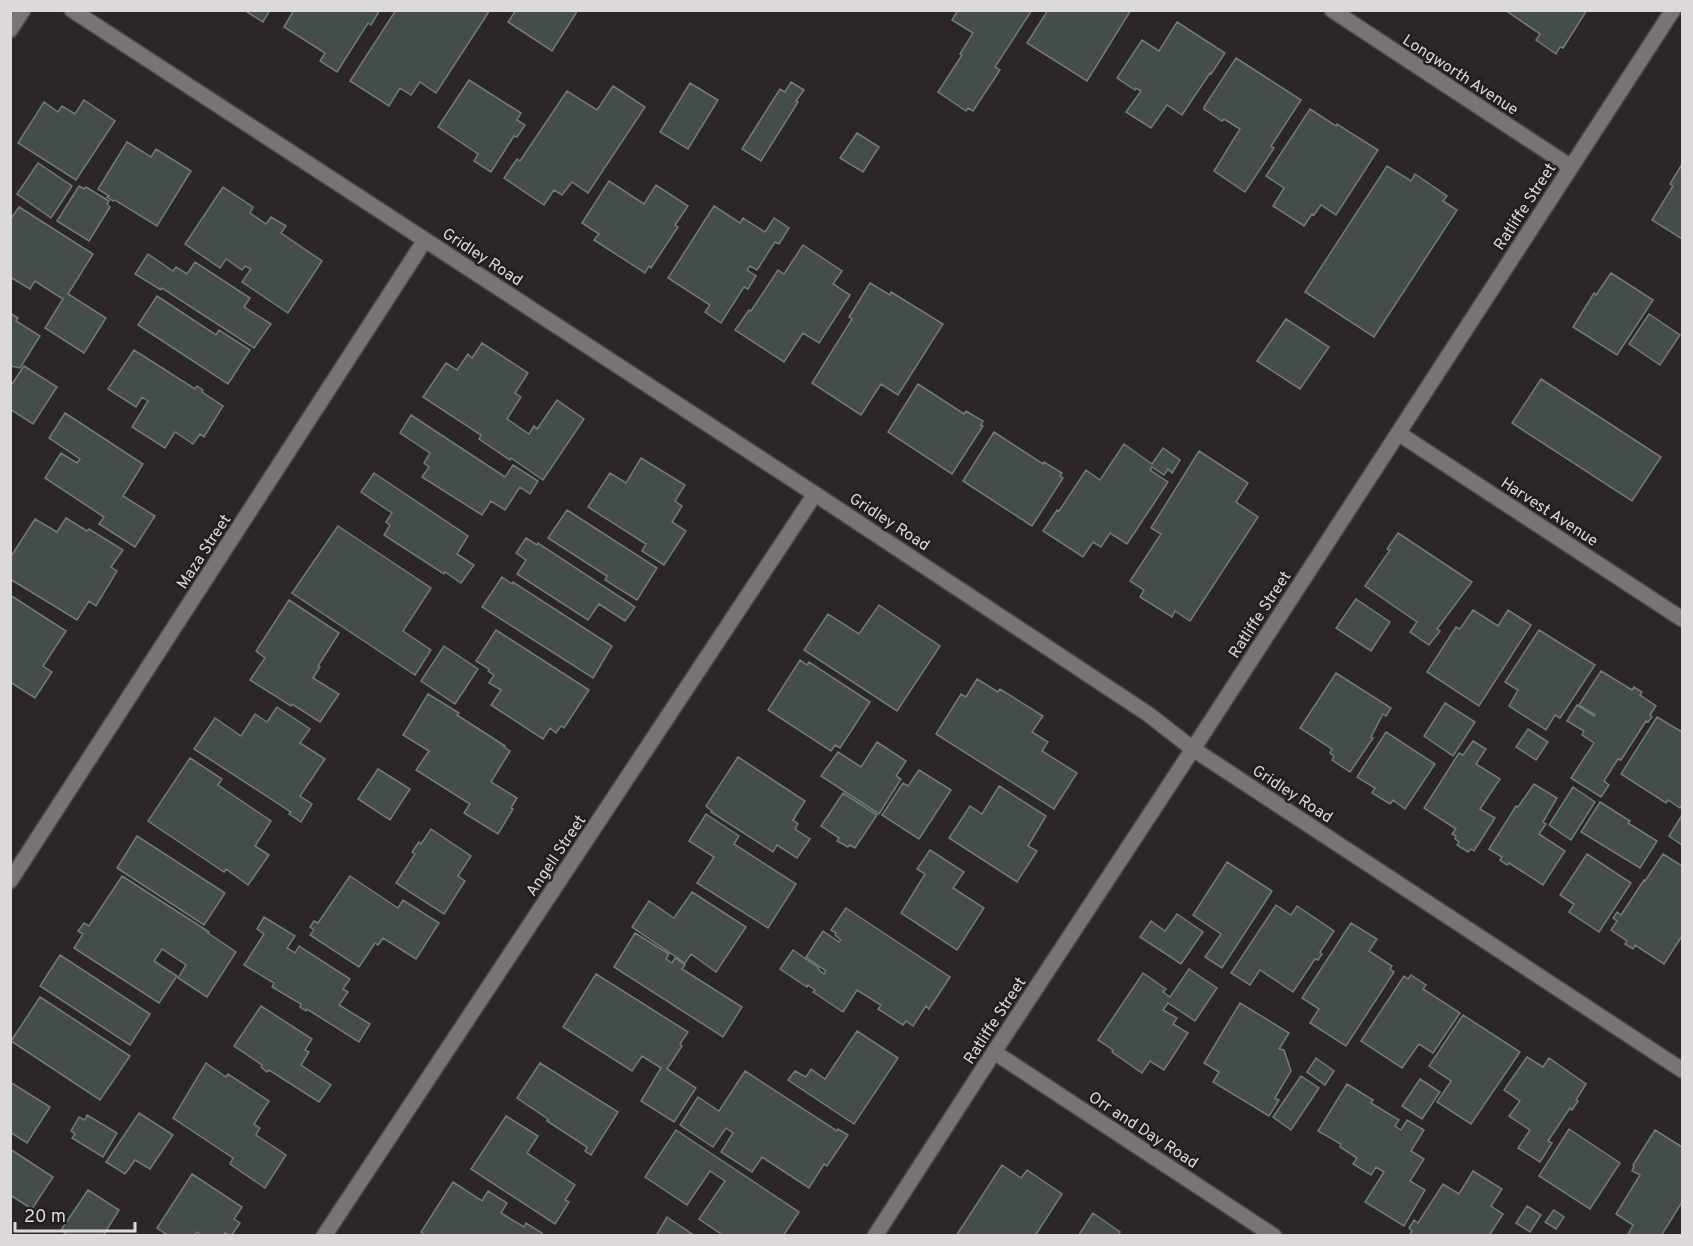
<svg xmlns="http://www.w3.org/2000/svg" width="1693" height="1246" viewBox="0 0 1693 1246" font-family="Overpass,sans-serif">
<style>
.building{fill:#454d4c;stroke:#737b7a;stroke-width:1.5}
.lines{fill:none;stroke-linecap:round;stroke-linejoin:round}
.minor-casing{stroke:#494446;stroke-width:18}
.tertiary-casing{stroke:#494446;stroke-width:18}
.minor{stroke:#797276;stroke-width:15}
.tertiary{stroke:#797276;stroke-width:15}
.labels{text-anchor:middle;stroke-width:5;stroke-linejoin:round;paint-order:stroke}
.street-label{font-size:16px;fill:#ddd9db;stroke:#231d20}
</style>
<rect width="100%" height="100%" fill="#2c262a"/>
<path class="building" d="M244,10H270L263,22Z
M294,10H380L371,25L368,23L337,72L320,61L325,53L284,27Z
M396,10H490L436,93L420,82L411,95L400,88L389,106L350,81Z
M516,10H578L552,51L508,22Z
M958,10H1032L995,67L1000,70L973,111L968,108L966,111L938,92L962,55L960,54L973,33L952,20Z
M1048,10H1131L1087,81L1027,43Z
M1505,10H1587L1563,48L1560,47L1556,54L1536,40L1540,34Z
M1177,22L1225,53L1211,74L1210,73L1182,115L1167,105L1151,128L1126,112L1141,91L1136,88L1135,90L1117,78L1142,40L1159,51Z
M1236,58L1301,100L1271,146L1274,148L1245,192L1214,171L1240,129L1224,119L1222,121L1204,109V107Z
M469,80L521,113L517,120L525,125L517,137L514,136L491,172L474,161L478,154L438,127Z
M791,82L804,90L796,101L798,102L761,161L742,149L780,89L785,92Z
M690,83L718,100L688,149L660,132Z
M613,86L645,107L588,193L572,182L562,195L554,190L544,205L504,178L517,159L520,161L567,91L597,110Z
M84,100L115,121L76,180L18,143L44,102L58,112L62,106L75,114Z
M1310,109L1336,126L1337,124L1378,150L1336,215L1321,205L1314,215L1312,214L1304,226L1273,206L1284,188L1266,176Z
M857,133L879,147L863,172L840,158Z
M127,142L151,157L156,149L191,171L157,226L115,200L113,201L107,197L109,196L98,189Z
M38,163L72,186L51,218L17,194Z
M1682,164V239L1652,220L1673,186L1670,184Z
M1387,166L1411,181L1415,174L1447,196L1443,201L1457,210L1374,337L1305,292Z
M609,181L644,204L656,185L688,206L675,225L678,227L651,268L649,266L645,273L594,240L599,234L582,223Z
M79,186L84,189L86,187L109,201L107,204L110,207L89,241L57,221Z
M223,187L253,207L250,213L266,224L271,217L286,226L281,233L322,261L288,313L242,282L251,269L245,266L242,270L226,259L220,268L185,244Z
M714,206L740,223L743,218L765,232L774,218L789,228L779,244L775,242L757,270L750,266L747,270L756,276L748,289L744,287L721,323L705,312L710,305L668,278Z
M19,207L93,254L68,294L106,318L84,353L45,328L63,299L35,281L30,289L10,277V220Z
M803,245L842,271L833,284L850,295L819,343L803,333L784,362L735,330L749,310L751,311L778,270L784,274Z
M148,254L173,271L176,267L187,274L195,262L250,298L244,307L271,324L254,348L162,288L161,290L135,274Z
M1611,273L1653,300L1617,355L1573,327L1594,293L1596,295Z
M870,283L890,295L891,292L943,324L898,395L881,384L861,415L812,383L852,319L849,317Z
M157,296L216,335L219,330L250,350L228,384L138,325Z
M10,313L18,318L16,321L40,336L20,368L10,366Z
M1649,314L1680,335L1660,365L1629,344Z
M1286,319L1329,347L1300,389L1257,361Z
M482,343L528,373L515,393L521,397L507,419L529,434L534,426L537,429L557,400L584,419L543,480L511,458L510,460L479,439L481,435L423,397L446,363L457,370L468,354L472,358Z
M134,350L195,389L197,386L203,390L202,392L223,406L204,437L200,434L193,444L175,432L165,448L132,427L148,401L142,397L136,407L108,389Z
M24,366L57,387L33,424L10,409V387Z
M1541,379L1661,457L1632,501L1512,423Z
M918,384L964,414L966,411L983,421L981,425L983,426L952,474L888,432Z
M65,413L143,464L123,496L155,516L135,547L99,524L104,517L45,478L61,453L77,463L80,459L49,438Z
M411,415L505,477L513,465L538,481L530,494L520,487L505,510L491,501L482,515L422,477L429,467L424,463L430,453L400,433Z
M994,432L1043,464L1044,462L1062,473L1060,476L1063,478L1032,526L963,481Z
M1124,444L1152,464L1163,448L1180,460L1172,473L1168,469L1164,475L1152,467L1150,470L1168,482L1127,544L1110,533L1101,547L1093,542L1083,557L1043,531L1057,510L1059,511L1086,470L1100,480Z
M1199,451L1248,483L1236,502L1258,517L1190,621L1175,611L1172,617L1140,597L1144,590L1130,581L1161,534L1151,528Z
M641,458L685,485L675,501L682,506L672,522L686,531L664,565L642,551L646,544L588,507L610,473L626,483Z
M374,473L468,536L457,554L474,565L461,583L445,572L444,574L384,535L390,525L386,522L392,513L361,492Z
M567,510L657,568L637,600L605,580L607,576L548,538Z
M66,518L87,531L89,529L123,550L111,567L117,571L96,606L89,601L77,620L10,579V558L35,519L57,532Z
M338,526L431,588L403,631L431,650L415,675L292,593Z
M1398,533L1472,582L1437,629L1440,631L1429,645L1410,632L1417,622L1365,586L1390,550L1387,549Z
M526,538L537,545L538,543L635,607L625,621L599,604L588,620L517,574L526,560L516,553Z
M502,577L512,584L513,582L612,646L593,678L482,607Z
M10,595L66,631L43,666L52,672L35,698L10,682Z
M1356,599L1390,622L1371,651L1336,628Z
M289,600L339,633L318,666L320,667L313,678L339,694L320,722L292,704L291,706L250,680L265,658L256,651Z
M879,605L940,646L897,711L804,650L828,614L859,634Z
M1473,610L1498,626L1508,610L1531,625L1479,706L1427,672L1456,627L1460,629Z
M496,630L589,690L564,728L561,726L556,733L550,728L543,739L491,705L501,690L489,683L494,675L488,671L489,669L476,661Z
M1539,630L1595,665L1560,718L1555,715L1546,730L1509,706L1518,690L1505,682Z
M444,646L478,669L455,704L421,681Z
M800,660L807,665L809,662L870,702L840,748L835,745L831,751L768,710Z
M1601,671L1632,690L1634,687L1642,692L1640,695L1656,706L1650,715L1652,717L1648,722L1646,721L1621,760L1618,759L1604,781L1609,785L1601,797L1571,778L1594,743L1582,735L1584,731L1567,721L1577,705L1594,716L1595,715L1579,705Z
M1336,673L1391,708L1386,716L1383,714L1371,737L1373,738L1350,772L1332,760L1334,756L1330,753L1332,749L1300,728Z
M977,679L998,692L1000,689L1043,716L1032,732L1048,742L1042,751L1077,773L1054,809L936,734L961,694L966,697Z
M428,694L459,713L457,715L505,746L504,747L510,751L491,782L517,798L511,808L513,809L498,834L464,813L470,804L416,770L429,751L403,735Z
M1445,703L1475,722L1453,756L1424,736Z
M277,707L310,729L300,743L325,759L300,796L312,804L301,822L289,814L291,812L194,749L215,718L241,736L255,714L267,722Z
M1657,717L1682,732V804L1680,808L1668,800L1666,803L1621,774Z
M1528,729L1548,742L1536,760L1516,747Z
M1386,732L1435,764L1405,809L1393,800L1390,804L1372,793L1375,788L1357,777Z
M1473,741L1486,749L1476,764L1500,779L1480,809L1495,818L1474,851L1471,849L1468,852L1457,845L1459,842L1455,839L1456,836L1452,834L1456,829L1424,808L1459,753L1463,755Z
M877,742L906,761L896,776L901,779L879,814L821,776L838,752L861,767Z
M738,757L805,801L793,820L798,824L795,829L810,839L797,858L777,845L773,852L711,812L712,811L706,806Z
M190,758L222,779L218,785L271,821L255,846L269,855L248,885L226,869L224,872L148,821Z
M378,769L410,789L390,820L358,799Z
M919,770L951,790L919,839L882,815L903,783L908,786Z
M1534,784L1557,798L1543,822L1546,824L1539,834L1565,851L1543,885L1509,863L1507,865L1500,860L1502,857L1489,849L1516,806L1518,807Z
M999,786L1046,816L1028,846L1037,851L1017,882L949,838L970,806L982,814Z
M1573,787L1595,802L1571,840L1549,825Z
M843,793L877,815L855,848L850,845L848,847L837,841L839,838L821,826Z
M1600,802L1630,821L1628,823L1657,841L1640,868L1581,832Z
M706,814L739,836L734,844L796,884L768,928L697,883L714,857L689,841Z
M1682,815V845L1669,836Z
M431,829L471,856L458,876L465,881L444,914L396,883L415,854L412,852L419,842L421,844Z
M137,836L225,893L204,925L117,868Z
M930,850L964,872L953,888L984,908L957,950L901,913L925,874L917,869Z
M1587,854L1631,883L1599,932L1569,912L1574,904L1560,895Z
M1663,854L1682,866V936L1664,964L1635,945L1633,949L1625,944L1627,941L1611,930L1617,921L1613,918L1617,912L1621,915L1644,880L1645,881Z
M1227,862L1272,891L1222,968L1205,957L1221,934L1193,915Z
M122,876L209,932L208,933L236,952L207,997L178,978L186,965L162,949L154,961L177,976L159,1003L74,948L83,934L78,931L84,923L89,926Z
M350,876L398,908L403,900L439,923L416,959L383,938L378,945L375,943L359,967L310,935L314,930L310,927L314,921L318,923Z
M692,892L746,927L716,972L691,954L685,963L632,927L649,901L674,918Z
M1276,905L1291,915L1297,906L1334,931L1320,952L1322,954L1318,960L1315,959L1293,992L1260,970L1250,985L1231,973Z
M846,908L950,977L929,1009L926,1006L913,1026L906,1021L903,1025L878,1009L881,1005L857,990L843,1012L813,992L815,990L808,985L807,987L780,969L793,950L819,968L818,969L824,974L826,971L806,957L823,931L839,942L841,940L835,935L836,933L831,930Z
M1177,914L1203,932L1181,964L1140,937L1151,921L1165,931Z
M264,917L295,936L287,948L295,953L299,946L350,979L343,989L348,992L339,1005L370,1024L359,1042L307,1009L306,1011L300,1007L301,1004L272,987L274,983L244,965L264,934L257,929Z
M1351,923L1377,939L1369,951L1392,966L1390,969L1394,972L1346,1046L1310,1023L1319,1009L1302,998Z
M635,933L669,954L666,959L672,963L675,958L685,965L682,969L742,1007L723,1037L614,967Z
M60,955L150,1014L130,1045L40,986Z
M1189,969L1217,988L1195,1021L1168,1003L1163,1010L1177,1018L1173,1024L1188,1033L1164,1070L1150,1061L1142,1073L1112,1052L1113,1050L1098,1040L1143,973L1166,989L1163,992L1170,997Z
M596,974L688,1032L680,1044L682,1046L667,1069L696,1088L674,1122L641,1101L661,1068L642,1056L632,1071L563,1027Z
M1411,975L1426,985L1423,989L1460,1013L1433,1053L1419,1044L1402,1068L1361,1041L1404,976L1408,979Z
M40,997L130,1056L100,1100L11,1041Z
M1240,1003L1289,1033L1279,1049L1284,1050L1291,1071L1275,1098L1279,1100L1269,1116L1213,1082L1219,1072L1204,1063Z
M261,1006L312,1039L305,1050L309,1052L301,1065L331,1085L319,1102L269,1070L267,1072L261,1067L262,1065L234,1046Z
M1463,1015L1520,1052L1471,1124L1437,1102L1451,1081L1429,1066Z
M857,1031L898,1058L854,1124L788,1080L795,1071L806,1077L811,1069L825,1079Z
M1527,1057L1543,1067L1549,1058L1586,1084L1576,1100L1578,1101L1572,1110L1570,1108L1548,1141L1552,1143L1540,1162L1518,1148L1530,1130L1509,1116L1520,1101L1504,1090Z
M1316,1058L1334,1071L1325,1085L1307,1072Z
M206,1063L226,1077L228,1074L269,1101L254,1124L260,1128L256,1135L286,1155L265,1188L230,1164L233,1158L173,1118Z
M540,1063L618,1112L591,1155L585,1151L587,1147L547,1121L548,1119L517,1098Z
M745,1071L837,1131L838,1129L848,1135L827,1166L824,1164L809,1188L762,1157L752,1172L721,1152L733,1133L726,1128L713,1147L680,1125L698,1097L719,1111Z
M1301,1076L1319,1088L1291,1130L1273,1117Z
M1420,1079L1440,1092L1422,1119L1402,1106Z
M10,1082L50,1107L27,1143L10,1132Z
M1347,1084L1373,1100L1371,1103L1399,1120L1395,1126L1401,1130L1407,1120L1424,1130L1411,1151L1424,1159L1410,1181L1425,1190L1404,1226L1365,1202L1384,1172L1376,1167L1371,1175L1353,1164L1357,1158L1340,1147L1341,1144L1318,1131Z
M139,1113L173,1135L150,1169L135,1160L125,1174L106,1162Z
M87,1115L117,1133L103,1157L72,1138L75,1134L71,1131L79,1117L85,1120Z
M506,1116L538,1136L527,1153L575,1185L565,1200L569,1202L555,1224L471,1169Z
M1569,1129L1620,1163L1590,1209L1539,1176Z
M676,1130L799,1212L783,1236H724L699,1219L725,1181L710,1171L687,1205L645,1177Z
M1655,1130L1682,1147V1202L1661,1236H1627L1633,1225L1616,1214L1640,1175L1632,1171L1634,1166L1633,1165Z
M10,1149L53,1177L32,1209L10,1195Z
M1002,1165L1021,1178L1027,1170L1062,1194L1035,1236H956Z
M1473,1171L1502,1189L1491,1206L1503,1214L1489,1236H1409L1412,1231L1409,1228L1414,1220L1418,1223L1443,1184L1459,1194Z
M192,1174L242,1207L234,1219L240,1223L231,1236L225,1233L223,1236H203L197,1232L195,1236H169L157,1228Z
M453,1182L482,1201L488,1191L507,1203L501,1213L524,1227L526,1223L542,1233L540,1236H427L421,1232Z
M88,1190L119,1210L103,1236H69L61,1230Z
M1527,1206L1541,1215L1530,1232L1516,1223Z
M1554,1210L1564,1217L1556,1229L1545,1222Z
M1093,1213L1120,1232L1118,1236H1078Z
M667,1217L695,1236H656Z"/>
<g class="lines">
<g class="minor-casing">
<path id="minor" d="M72,10L815,494L1148,714L1193,749L1682,1070
M1332,10L1571,167
M10,30L23,10
M1398,433L1682,619
M1193,749L1673,10
M10,881L425,240
M324,1236L815,494
M875,1236L994,1052L1274,1236"/>
</g>
<g class="tertiary-casing">
<path id="tertiary" d="M994,1052L1193,749"/>
</g>
<use href="#minor" class="minor"/>
<use href="#tertiary" class="tertiary"/>
</g>
<g class="labels">
<g class="street-label">
<text transform="translate(1461 74) rotate(33)" y="6">Longworth Avenue</text>
<text transform="translate(1524 206) rotate(-57)" y="6">Ratliffe Street</text>
<text transform="translate(483 256) rotate(33)" y="6">Gridley Road</text>
<text transform="translate(1550 511) rotate(33)" y="6">Harvest Avenue</text>
<text transform="translate(890 521) rotate(33)" y="6">Gridley Road</text>
<text transform="translate(203 551) rotate(-57)" y="6">Maza Street</text>
<text transform="translate(1259 614) rotate(-57)" y="6">Ratliffe Street</text>
<text transform="translate(1293 793) rotate(33)" y="6">Gridley Road</text>
<text transform="translate(555 855) rotate(-56)" y="6">Angell Street</text>
<text transform="translate(994 1020) rotate(-57)" y="6">Ratliffe Street</text>
<text transform="translate(1144 1129) rotate(33)" y="6">Orr and Day Road</text>
</g>
</g>
<rect width="1693" height="1246" fill="none" stroke="#ddd9db" stroke-width="24"/>
<path d="M15 1222v9h120v-9" fill="none" stroke="#ddd9db" stroke-width="3"/>
<text x="24" y="1222" font-size="18" fill="#ddd9db" stroke="#231d20" stroke-width="4.5" paint-order="stroke">20 m</text>
</svg>
